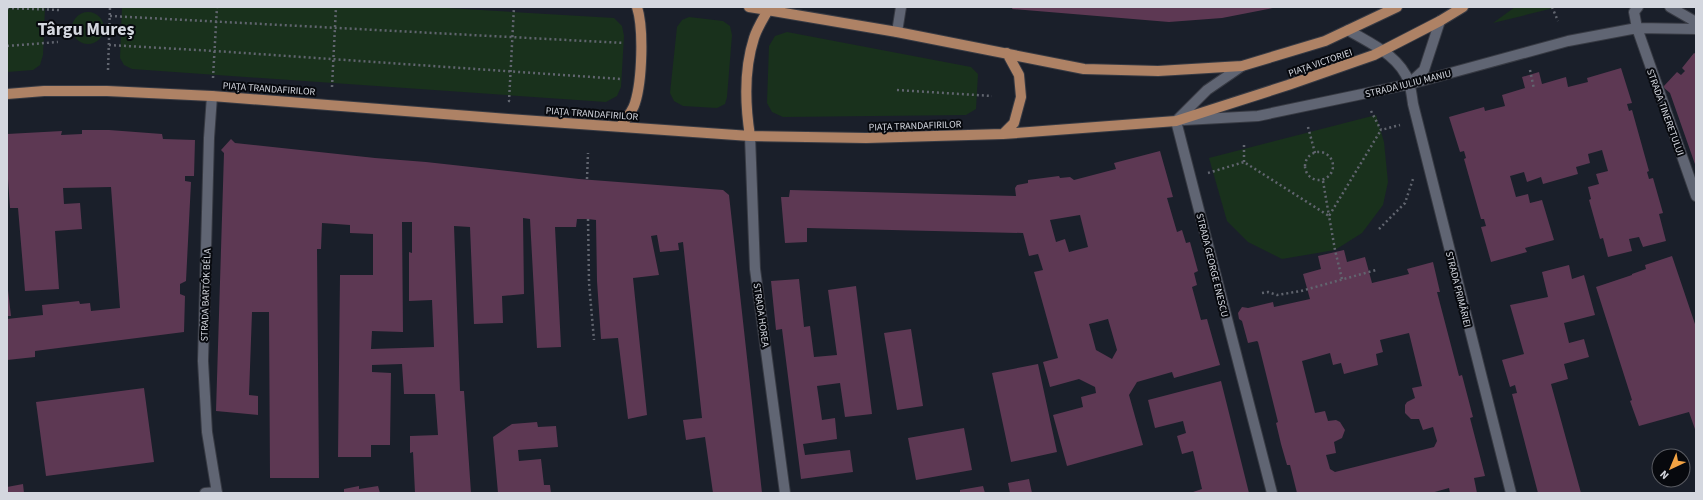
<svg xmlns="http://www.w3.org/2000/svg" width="1703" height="500" viewBox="0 0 1703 500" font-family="'Source Sans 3',sans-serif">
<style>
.green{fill:#19311c}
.building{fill:#5d3853;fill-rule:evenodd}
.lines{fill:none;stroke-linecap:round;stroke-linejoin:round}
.minor-casing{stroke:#373a43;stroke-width:12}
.major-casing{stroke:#373a43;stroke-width:12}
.path{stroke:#61656f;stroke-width:2.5;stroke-dasharray:2 3;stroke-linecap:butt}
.minor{stroke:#606573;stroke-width:10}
.major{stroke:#ae8265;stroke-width:10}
.labels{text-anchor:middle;stroke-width:4;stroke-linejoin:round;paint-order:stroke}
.street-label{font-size:10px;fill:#d4d7df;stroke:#07090e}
.town-label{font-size:18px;font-weight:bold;fill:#d4d7df;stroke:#07090e}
</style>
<rect width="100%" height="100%" fill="#1a1f2a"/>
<path class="green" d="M7,7H45L43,55L40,65L33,70L7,72Z
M122,7H431L614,18L622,26L624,36L621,87L617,96L606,102L132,69L124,65L120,58Z
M1515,7H1558L1493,23Z
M72 28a16 16 0 1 1 32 0a16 16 0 1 1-32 0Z
M689,17L723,21L730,26L732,35L727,97L725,104L717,108L683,106L674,101L670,93L677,27L682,20Z
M787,32L971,67L978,74L976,109L966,115L783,117L772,112L767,103L769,46L775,36Z
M1376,115L1384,142L1388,182L1383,205L1362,233L1335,250L1282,259L1248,242L1227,221L1209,158Z"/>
<path class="building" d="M1013,7H1273V8L1222,18L1169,22L1012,9Z
M1694,53L1696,54V167L1670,93L1663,87L1677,72L1681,75L1685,71L1682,68Z
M1621,68L1632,103L1627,104L1629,111L1632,110L1649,171L1647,172L1649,179L1653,178L1663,213L1659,214L1666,241L1643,247L1639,237L1629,239L1632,251L1608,257L1603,238L1600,239L1589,200L1591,199L1588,187L1599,184L1596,174L1608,171L1602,150L1588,154L1590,163L1576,167L1578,174L1543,184L1541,177L1527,182L1524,172L1510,176L1516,197L1528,194L1530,203L1542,200L1554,240L1525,248L1527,252L1491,262L1481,227L1486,226L1484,219H1481L1464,159L1466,158L1464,151L1460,152L1449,117L1484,107L1485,111L1505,106L1502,95L1525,88L1522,77L1539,72L1542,84L1566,77L1568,87L1588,82L1587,78Z
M82,130H109L162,134L163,139L195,140L194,176H185V181L191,182L186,281L180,284V294L185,296L184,332L35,351V357L7,360V319L43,315L42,305L79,301L80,304L90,303L91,311L120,308L111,187L63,188L64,204L80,203L82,229L55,231L59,289L25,291L18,208H10L8,179L7,180V134L62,131L61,135L82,134Z
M231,139L235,143L375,158L426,162L579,179L723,190L729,195L762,493H713L705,437L686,440L683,420L702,418L683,242L678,243L679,250L660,252L657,235L651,236L659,275L633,278L647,415L628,419L618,338L601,339L597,281L596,220L588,219H577L576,227H555L561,347L537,348L530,219L523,218L524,294L502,296L503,323L474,324L470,227L454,226L460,391H464L471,493H415L413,452L410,453V436L438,435L435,394H404L402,364L372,365V372L391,373L390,445H371V457H338L340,275H373V234L350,233V225L322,223L321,249H317L319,478H270L269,312H252L249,395L258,396V415L216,411L224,153L221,150ZM402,222H412V253L409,252V301L432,300L434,347L371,349L372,331L403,332Z
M1160,151L1173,197L1167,198L1177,232L1182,230L1186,243L1190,242L1198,271L1194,273L1197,285L1192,287L1201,320L1207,319L1220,365L1174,378L1172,372L1137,382L1129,395L1143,445L1067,466L1053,415L1083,407L1081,397L1096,393L1095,387L1079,379L1050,387L1043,362L1058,358L1034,272L1043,270L1038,254L1029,256L1023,233L807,228V242L785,243L781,197H789L790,190L1016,196L1015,188L1017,185L1028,183V180L1059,176L1060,178L1070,177L1074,180L1116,169L1114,163ZM1080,215L1088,247L1069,252L1065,239L1056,242L1050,220ZM1108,319L1117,350L1112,359L1096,350L1089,324Z
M1344,250L1347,262L1365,257L1372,283L1409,274L1407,269L1433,262L1440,292H1437L1459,376L1462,375L1473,417L1470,418L1485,476L1474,478L1477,493H1450L1449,488L1431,493H1297L1290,465H1287L1281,444L1276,423L1278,422L1258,342L1257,341L1248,343L1242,321L1239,319L1238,313L1242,307L1248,308L1273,302L1274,307L1310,299L1303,274L1321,269L1318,256ZM1409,333L1422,386L1412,388L1415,398L1407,402L1405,405V413L1411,419H1419L1423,430L1433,427L1437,441L1434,447L1335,472L1330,469L1326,455L1336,453L1334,442L1342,438L1345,430L1340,422L1336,420L1328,421L1325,411L1315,413L1302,361L1330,353L1333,365L1341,363L1344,374L1378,365L1376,354L1383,352L1380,340Z
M1672,256L1696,327V432L1689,412L1639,426L1630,401L1632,400L1596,287L1632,275V274L1646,269L1645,265Z
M1569,265L1572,279L1584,275L1595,315L1564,323L1569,343L1584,339L1589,357L1564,364L1568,379L1551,384L1581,493H1538L1512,394L1517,393L1515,385L1510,387L1502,360L1524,354L1510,305L1548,297L1542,272Z
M799,279L804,327L810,326L814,357L837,355L828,290L856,286L872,414L845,417L840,383L817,386L822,420L835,418L837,439L803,444L805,455L850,450L853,472L801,479L782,329L776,330L771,281Z
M7,281L11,316H7Z
M911,329L923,406L897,410L884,333Z
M1038,364L1057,452L1011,462L992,373Z
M1221,381L1249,493H1190L1202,489L1193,451L1182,454L1177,436L1186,433L1183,421L1155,428L1148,400Z
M144,388L154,462L46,476L36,402Z
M537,422L538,427L556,426L558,447L518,450L519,461L541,459L544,485H550L551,493H498L493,437L512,424Z
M964,428L972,470L916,480L908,438Z
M1029,479L1032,493H1010L1008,483Z
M23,484L24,493H7V487Z
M359,486V489L378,486L380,493H344V489Z
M983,486L985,493H960V490Z"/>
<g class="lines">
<g class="minor-casing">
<path id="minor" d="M1638,7L1634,12L1637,28L1696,196
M1670,7L1696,22
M1348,30C1371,44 1399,55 1409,82C1411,89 1412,97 1413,104L1511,493
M897,32L901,7
M1411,82L1424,70L1440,21
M212,96L209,138L203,361L207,432L217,493
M1184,120L1258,116L1410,84L1568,41L1637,28L1696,29
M1176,121L1272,493
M1176,121L1207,90L1242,66
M750,136L755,269L785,493
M205,493L217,492"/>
</g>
<g class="major-casing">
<path id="major" d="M749,7L897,32L1084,69L1158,71L1242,66L1325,41L1397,7
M7,94L44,91H107L212,96L508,119L750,136L866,138L1003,134L1176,121L1288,85L1374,55L1440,21L1463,7
M620,127C625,120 633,111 635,103C642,81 644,29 637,7
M1003,134L1014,123L1021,97L1019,75L1007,53
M750,136C745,104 744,69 754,38C757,28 763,19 768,10"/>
</g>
<path class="path" d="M1552,7L1558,21
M7,8L59,10
M110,16L624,43
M109,45L215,51L621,79
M7,46L58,42
M108,70L110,7
M1530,70L1534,89
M213,78L217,7
M332,87L336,7
M897,90L992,96
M510,101H509L514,7
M1371,111L1381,130L1400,125
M1308,127L1315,153
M1305 166a14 14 0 1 1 28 0a14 14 0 1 1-28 0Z
M1244,162V143
M1208,173L1244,162L1329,216
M587,179L588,153
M1323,181L1329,216
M588,219L589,283L594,340
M1379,229L1405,203L1413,179
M1342,279L1335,250L1329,216L1381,130
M1262,293L1268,292L1277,295L1301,291L1376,270"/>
<use href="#minor" class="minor"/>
<use href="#major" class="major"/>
</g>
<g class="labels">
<g class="street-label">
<text transform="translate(1320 62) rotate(-19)" y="4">PIAȚA VICTORIEI</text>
<text transform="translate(1408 83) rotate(-14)" y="4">STRADA IULIU MANIU</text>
<text transform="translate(269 88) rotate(4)" y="4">PIAȚA TRANDAFIRILOR</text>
<text transform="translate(1666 112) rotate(70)" y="4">STRADA TINERETULUI</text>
<text transform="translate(592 113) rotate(4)" y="4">PIAȚA TRANDAFIRILOR</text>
<text transform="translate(915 125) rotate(-2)" y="4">PIAȚA TRANDAFIRILOR</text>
<text transform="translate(1213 265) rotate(76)" y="4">STRADA GEORGE ENESCU</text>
<text transform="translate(1459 289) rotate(76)" y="4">STRADA PRIMĂRIEI</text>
<text transform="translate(205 295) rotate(-88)" y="4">STRADA BARTÓK BÉLA</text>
<text transform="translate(762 315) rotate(82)" y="4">STRADA HOREA</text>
</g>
<g class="town-label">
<text x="86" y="35">Târgu Mureș</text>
</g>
</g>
<rect width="1703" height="500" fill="none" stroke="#d4d7df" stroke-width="16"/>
<g transform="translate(1671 468) rotate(224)"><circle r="19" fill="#07090e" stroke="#595b62"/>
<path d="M0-3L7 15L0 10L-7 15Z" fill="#f4a444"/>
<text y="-6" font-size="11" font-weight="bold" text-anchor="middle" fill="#d4d7df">N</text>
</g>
</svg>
